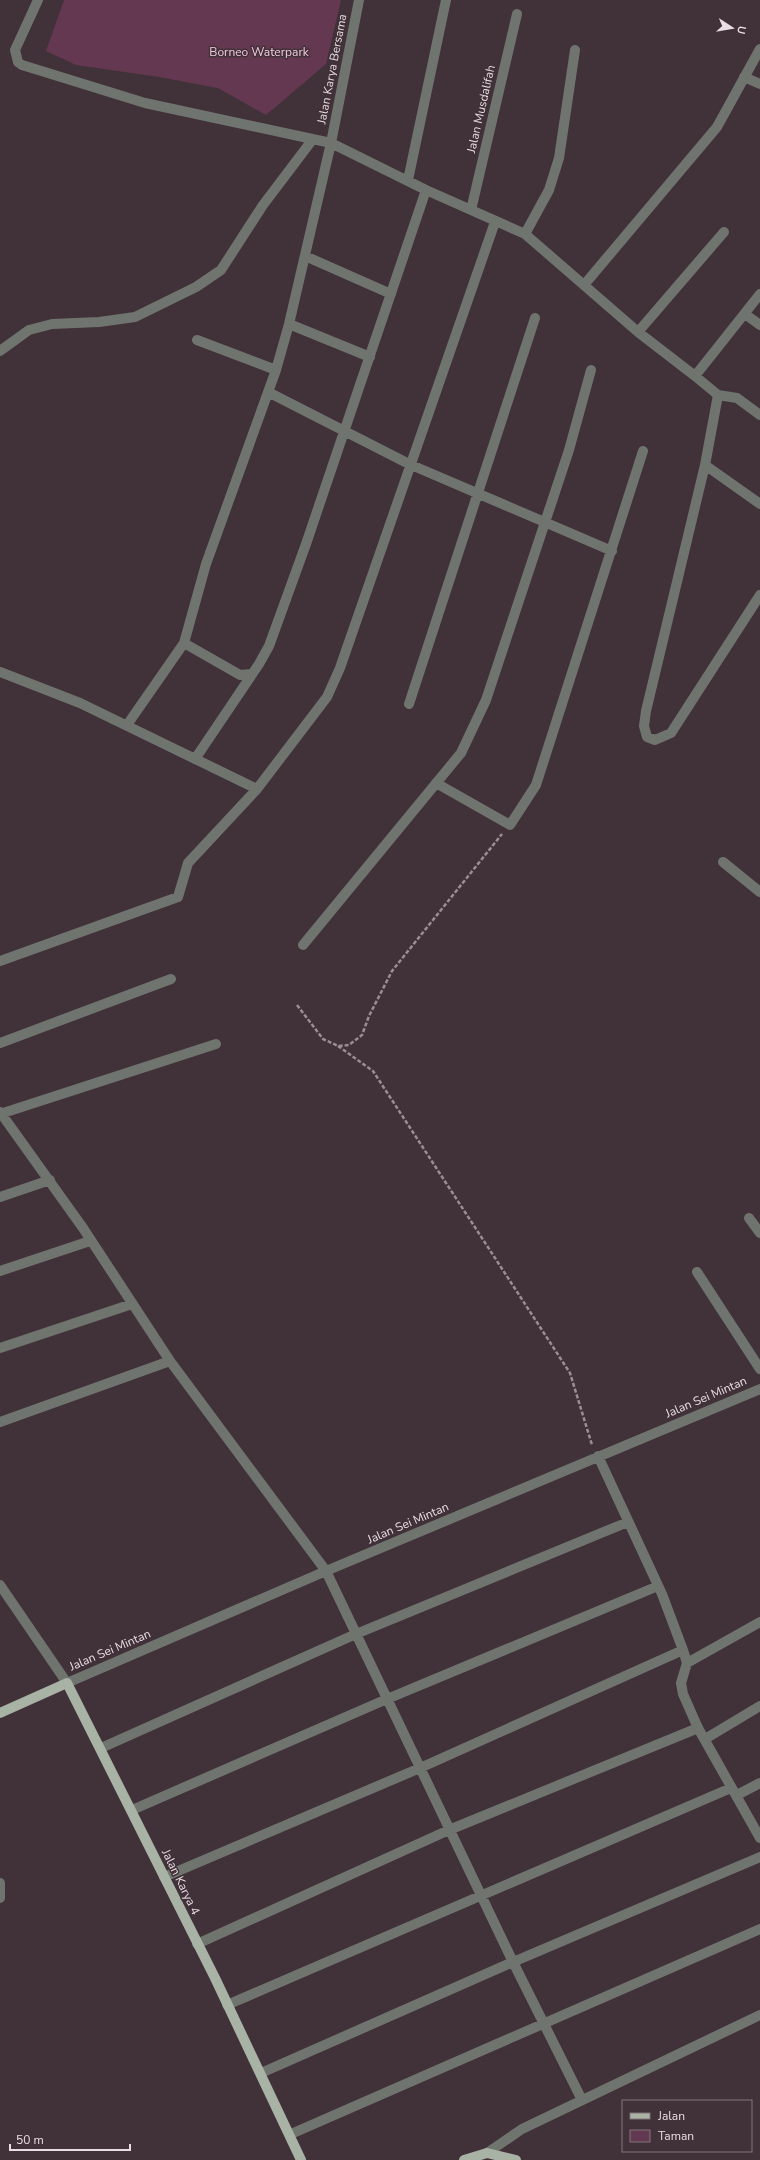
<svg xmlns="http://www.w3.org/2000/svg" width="760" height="2160" viewBox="0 0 760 2160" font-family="'Nunito Sans',sans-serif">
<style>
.green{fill:#653851}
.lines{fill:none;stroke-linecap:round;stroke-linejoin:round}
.path{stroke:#9b8d94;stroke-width:2.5;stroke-dasharray:4 2;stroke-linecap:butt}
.minor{stroke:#6f756e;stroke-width:10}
.major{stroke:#a8b2a5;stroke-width:10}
.labels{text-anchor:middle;stroke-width:3;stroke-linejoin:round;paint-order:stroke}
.park-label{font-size:12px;fill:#f3c8de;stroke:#413139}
.street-label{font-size:12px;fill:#e9dee3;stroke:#413139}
</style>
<rect width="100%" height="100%" fill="#413139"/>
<path class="green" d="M64,0H341L326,64L266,115L218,88L159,77L76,65L46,51Z"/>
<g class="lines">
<path class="path" d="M297,1005L323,1039L338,1046L349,1045L362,1035L369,1016L392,971L502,834
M338,1046L373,1071L570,1373L592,1445"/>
<path class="minor" d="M38,0L15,50L18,62L22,65L145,103L331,143L426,190L525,234L638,332L695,376L760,294
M744,77L760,84
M408,180L446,0
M471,210L517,14
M525,234L549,190L559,158L575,50
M305,256L391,294
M584,285L717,127L760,49
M745,314L760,325
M289,324L370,357
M638,332L724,232
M197,340L276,370
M0,351L29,330L52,324L99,322L135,317L196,287L221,270L263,205L313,139
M695,376L718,395L737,398L760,415
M268,392L409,464L612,551
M718,395L705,465L646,711L644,726L647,737L655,740L671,733L760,595
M705,465L760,504
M184,643L240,675L251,674
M0,672L80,703L257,789
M409,704L535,318
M127,725L184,643L206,564L276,370L289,324L331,143L359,0
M195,759L259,664L269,646L306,544L426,190
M436,783L510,825L536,785L643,451
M723,862L760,892
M303,945L461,753L486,700L569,450L591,370
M0,961L178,897L188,863L257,789L327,697L340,668L495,222
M0,1043L171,979
M0,1112L83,1228L170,1361L326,1571L513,1962L582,2100
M0,1114L216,1044
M0,1197L50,1180
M749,1218L760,1233
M0,1271L90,1241
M697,1272L760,1369
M0,1348L132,1304
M0,1422L170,1361
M598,1456L662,1594L683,1650L687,1663L681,1683L683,1694L698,1728L760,1838
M0,1585L67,1683L326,1571L760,1389
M687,1663L760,1622
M705,1739L760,1706
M101,1748L356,1634L628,1522
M737,1795L760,1783
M132,1810L387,1699L658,1586
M164,1877L420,1768L683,1650
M0,1883V1898
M197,1944L449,1830L698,1728
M227,2005L731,1788
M261,2073L513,1962L760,1857
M291,2134L760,1929
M487,2153L522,2129L760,2015"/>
<path class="major" d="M0,1713L67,1683L215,1978L301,2160
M464,2160L487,2153L516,2160"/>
</g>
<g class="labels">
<g class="park-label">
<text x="259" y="56">Borneo Waterpark</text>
</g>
<g class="street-label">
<text transform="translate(332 69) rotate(-79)" y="4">Jalan Karya Bersama</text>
<text transform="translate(481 109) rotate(-77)" y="4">Jalan Musdalifah</text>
<text transform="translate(706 1397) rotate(-23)" y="4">Jalan Sei Mintan</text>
<text transform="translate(408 1523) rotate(-23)" y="4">Jalan Sei Mintan</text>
<text transform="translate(110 1650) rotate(-23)" y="4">Jalan Sei Mintan</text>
<text transform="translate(181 1882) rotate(64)" y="4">Jalan Karya 4</text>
</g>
</g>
<rect x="622" y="2100" width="130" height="52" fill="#413139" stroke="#84767d"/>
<rect x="630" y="2113" width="20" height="6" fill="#a8b2a5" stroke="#84767d"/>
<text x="658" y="2120" font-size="12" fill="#e9dee3">Jalan</text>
<rect x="630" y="2130" width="20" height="12" fill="#653851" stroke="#84767d"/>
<text x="658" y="2140" font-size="12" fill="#e9dee3">Taman</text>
<g transform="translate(732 28) rotate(102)" stroke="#413139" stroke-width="3" paint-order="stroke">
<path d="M0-3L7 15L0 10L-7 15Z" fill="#e9dee3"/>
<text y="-6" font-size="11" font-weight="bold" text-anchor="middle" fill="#e9dee3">U</text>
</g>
<path d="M10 2144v6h120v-6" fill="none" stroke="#e9dee3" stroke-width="2"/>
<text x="16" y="2144" font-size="12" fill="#e9dee3" stroke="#413139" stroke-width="3" paint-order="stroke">50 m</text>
</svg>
